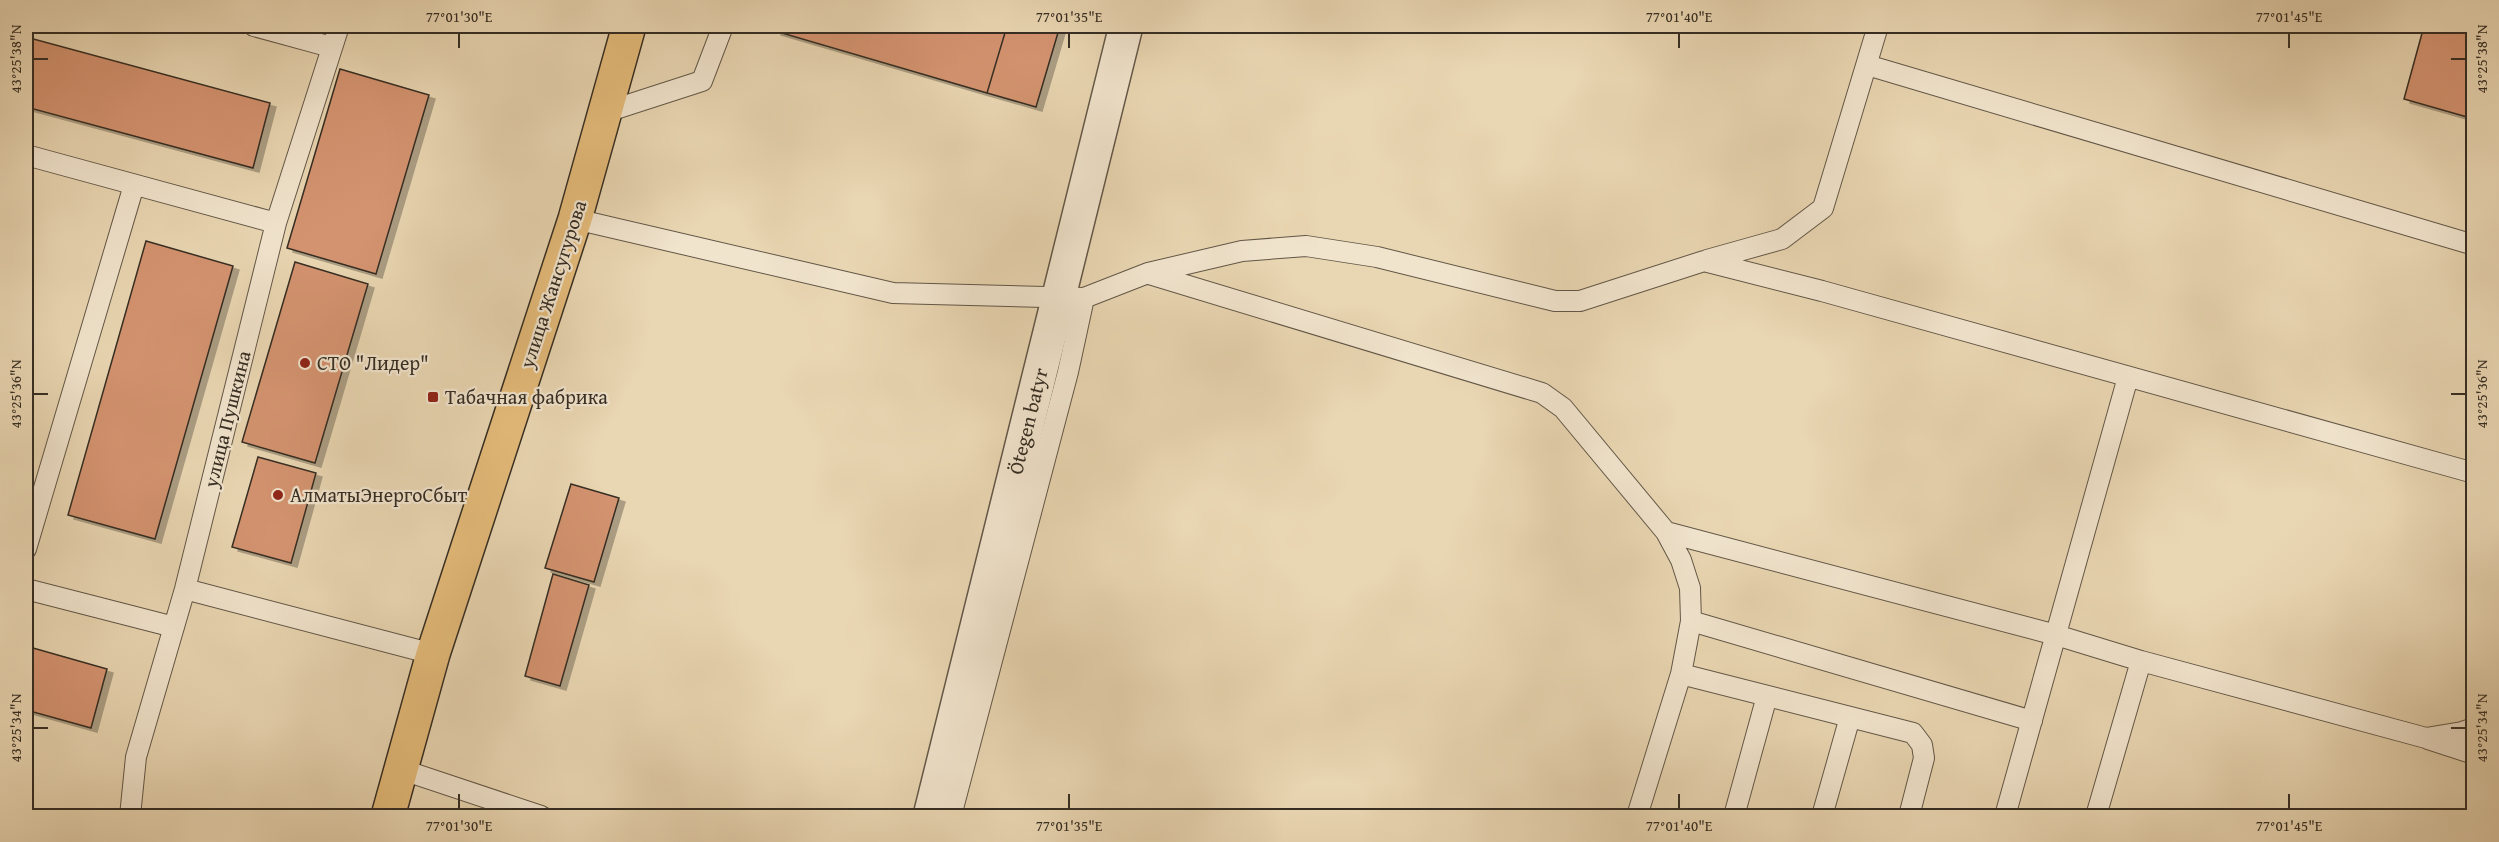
<svg xmlns="http://www.w3.org/2000/svg" width="2499" height="842" viewBox="0 0 2499 842" font-family="'Gentium Book Plus',serif">
<style>
.building{fill:#d49370;stroke:#352d23;stroke-width:1.5;filter:url(#shadow)}
.lines{fill:none;stroke-linecap:round;stroke-linejoin:round}
.lane-casing{stroke:#625747;stroke-width:22}
.street-casing{stroke:#625747;stroke-width:36}
.primary-casing{stroke:#352d23;stroke-width:36}
.lane{stroke:#f1e4cd;stroke-width:20}
.street{stroke:#f1e4cd;stroke-width:33}
.primary{stroke:#e4bb79;stroke-width:33}
.ticks{fill:none;stroke:#352d23;stroke-width:2}
.poi-dot{fill:#8f2418;stroke:#f1e4cd;stroke-width:2}
.labels{text-anchor:middle;stroke-width:4.5;stroke-linejoin:round;paint-order:stroke}
.street-label{font-size:20px;fill:#352d23;stroke:#f1e4cd}
.poi-label{font-size:20px;fill:#352d23;stroke:#f1e4cd;text-anchor:start}
.neatline{fill:none;stroke:#352d23;stroke-width:2}
.ticks-label{font-size:15px;text-anchor:middle;fill:#352d23}
</style>
<defs>
<filter id="shadow"><feDropShadow dx="6" dy="4" stdDeviation="0" flood-color="#0004"/></filter>
</defs>
<rect width="100%" height="100%" fill="#e9d6b2"/>
<filter id="stains"><feTurbulence type="fractalNoise" baseFrequency=".00333" numOctaves="4"/><feColorMatrix values="0 0 0 0 .2 0 0 0 0 .09 0 0 0 0 .02 0 0 0 .5 -.17"/></filter>
<radialGradient id="worn" r=".72"><stop offset=".6" stop-color="#630" stop-opacity="0"/><stop offset="1" stop-color="#630" stop-opacity=".3"/></radialGradient>
<path class="building" d="M776,26H1007L987,93L775,31Z
M1007,26H1060L1036,107L987,93Z
M2424,26H2474V119L2404,99Z
M26,37L270,103L253,168L26,107Z
M340,69L429,95L376,274L287,248Z
M146,241L233,266L155,539L68,515Z
M295,262L368,284L315,463L242,442Z
M258,457L316,473L291,563L232,547Z
M571,484L619,498L594,582L545,568Z
M553,574L589,585L560,686L525,676Z
M26,646L107,669L91,728L26,710Z"/>
<g class="lines">
<g class="lane-casing">
<path id="lane" d="M254,26L331,47
M1867,65L2474,245
M603,113L702,81L723,26
M26,155L276,223
M575,219L893,293L1084,298L1148,273L1242,251L1306,246L1377,257L1555,301H1580L1704,261L1822,291L2474,473
M1707,260L1782,239L1823,208L1878,26
M1149,274L1542,393L1563,408L1666,532L1681,560L1690,588L1691,621L1681,674L1637,816
M1666,532L2056,635L2141,661L2426,738L2462,732L2474,728
M26,549L134,185
M26,589L174,627
M185,589L433,654
M1691,621L2032,721
M1681,674L1913,733L1922,745L1924,758L1909,816
M2428,739L2474,754
M400,769L541,816
M130,816L136,757L185,589L276,223L339,26
M951,816L1068,372L1084,298
M1734,816L1767,696
M1822,816L1850,717
M2005,816L2128,377
M2096,816L2141,661"/>
</g>
<g class="street-casing">
<path id="street" d="M930,816L1126,26"/>
</g>
<g class="primary-casing">
<path id="primary" d="M388,816L433,654L575,219L629,26"/>
</g>
<use href="#lane" class="lane"/>
<use href="#street" class="street"/>
<use href="#primary" class="primary"/>
</g>
<path class="ticks" d="M459,33V48M1069,33V48M1679,33V48M2289,33V48M33,59H48M2451,59H2466M33,394H48M2451,394H2466M33,728H48M2451,728H2466M459,794V809M1069,794V809M1679,794V809M2289,794V809"/>
<g class="poi-dot">
<circle cx="305" cy="363" r="6"/>
<rect x="427" y="391" width="12" height="12" rx="3"/>
<circle cx="278" cy="495" r="6"/>
</g>
<g class="labels">
<g class="street-label">
<text transform="translate(553 284) rotate(-72)" y="7">улица Жансугурова</text>
<text transform="translate(227 419) rotate(-76)" y="7">улица Пушкина</text>
<text transform="translate(1028 421) rotate(-76)" y="7">Ötegen batyr</text>
</g>
<g class="poi-label">
<text x="317" y="370">СТО "Лидер"</text>
<text x="445" y="404">Табачная фабрика</text>
<text x="290" y="502">АлматыЭнергоСбыт</text>
</g>
</g>
<rect width="2499" height="842" fill="none" stroke="#e9d6b2" stroke-width="66"/>
<rect x="33" y="33" width="2433" height="776" class="neatline"/>
<g class="ticks-label">
<text x="459" y="22">77°01'30"E</text>
<text x="1069" y="22">77°01'35"E</text>
<text x="1679" y="22">77°01'40"E</text>
<text x="2289" y="22">77°01'45"E</text>
<text transform="translate(16 59) rotate(-90)" y="5">43°25'38"N</text>
<text transform="translate(2482 59) rotate(-90)" y="5">43°25'38"N</text>
<text transform="translate(16 394) rotate(-90)" y="5">43°25'36"N</text>
<text transform="translate(2482 394) rotate(-90)" y="5">43°25'36"N</text>
<text transform="translate(16 728) rotate(-90)" y="5">43°25'34"N</text>
<text transform="translate(2482 728) rotate(-90)" y="5">43°25'34"N</text>
<text x="459" y="831">77°01'30"E</text>
<text x="1069" y="831">77°01'35"E</text>
<text x="1679" y="831">77°01'40"E</text>
<text x="2289" y="831">77°01'45"E</text>
</g>
<rect width="100%" height="100%" filter="url(#stains)"/>
<rect width="100%" height="100%" fill="url(#worn)"/>
</svg>
